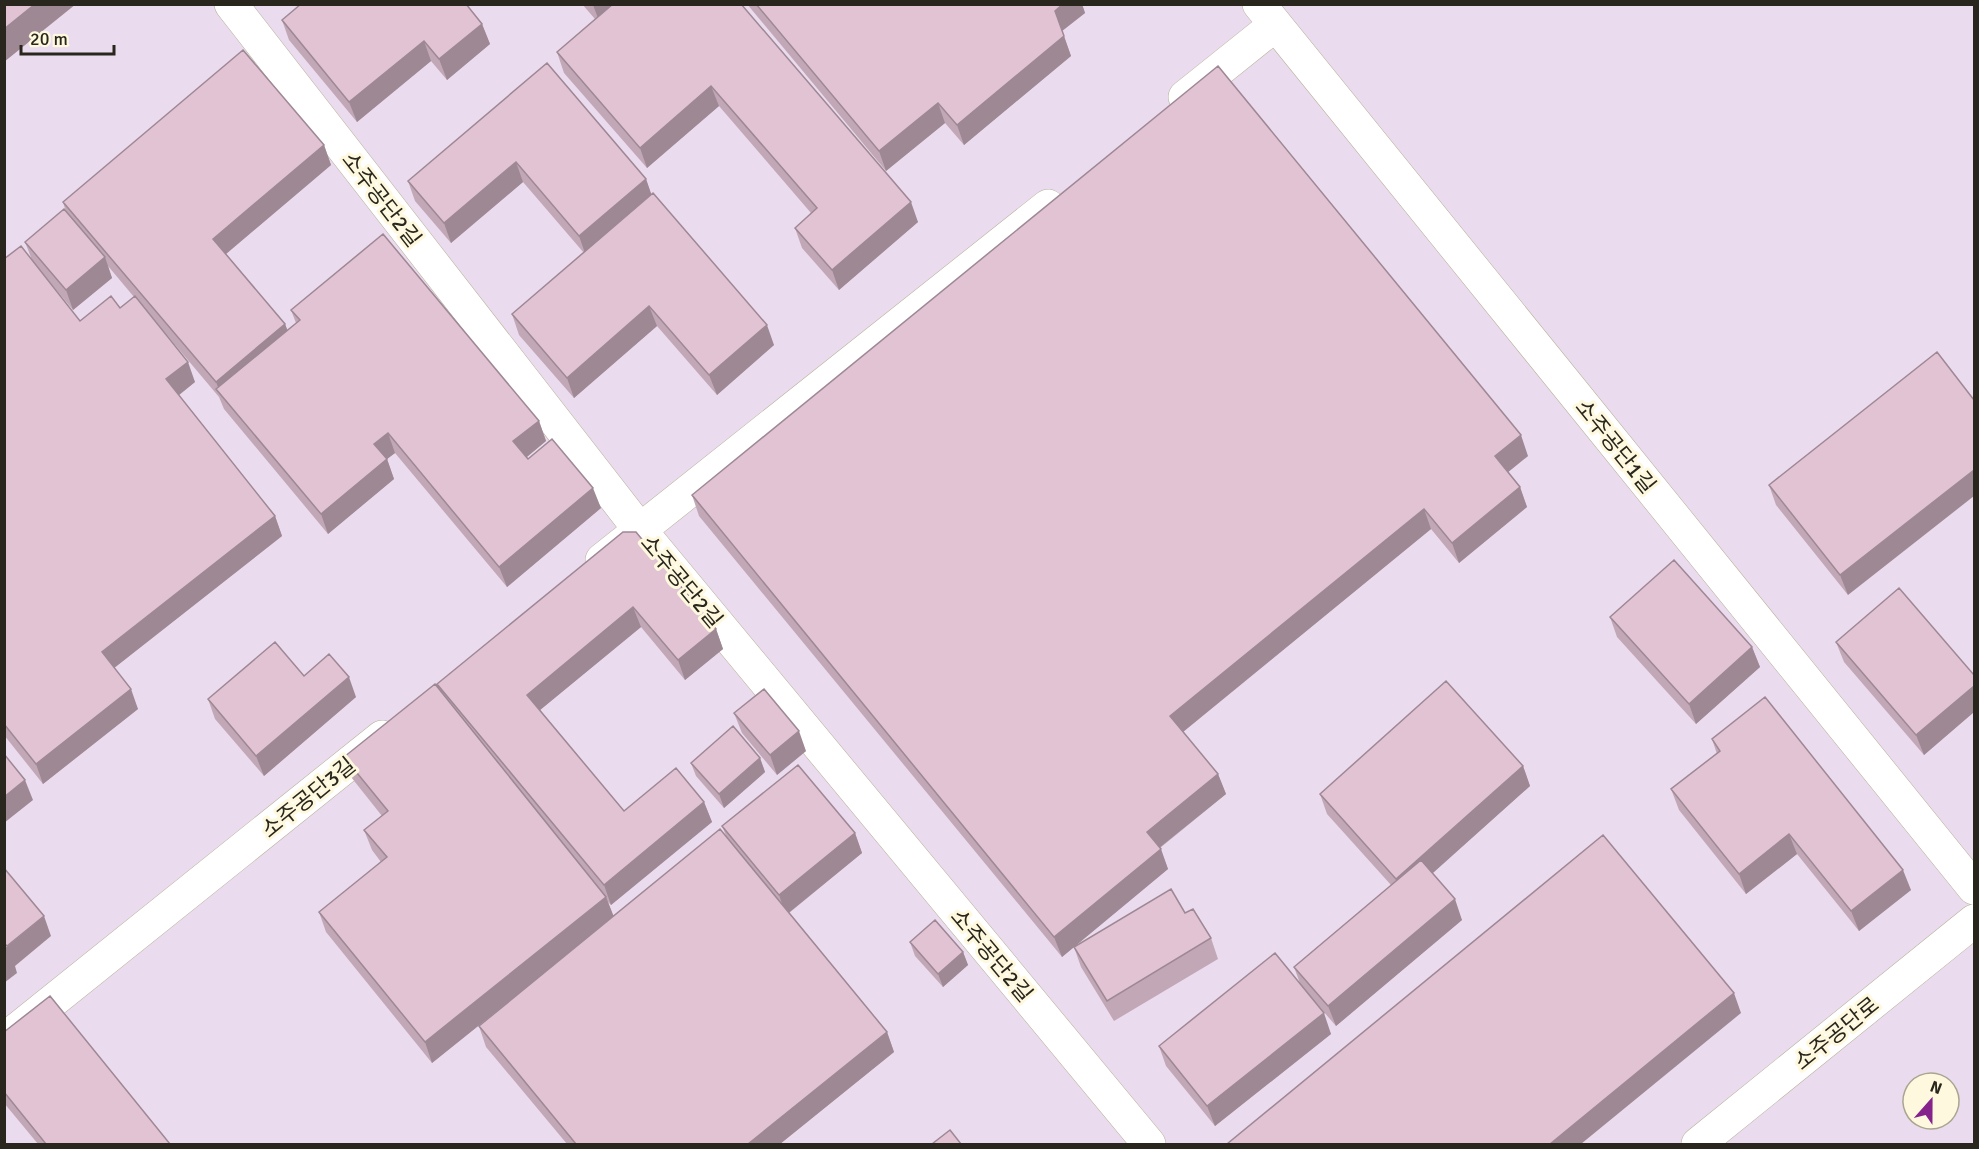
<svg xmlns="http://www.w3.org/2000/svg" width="1979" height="1149" viewBox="0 0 1979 1149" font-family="Signika,'Noto Sans KR',sans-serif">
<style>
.industrial{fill:#eadbee;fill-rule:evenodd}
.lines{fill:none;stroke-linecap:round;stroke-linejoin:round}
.minor-casing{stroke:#b7b298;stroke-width:34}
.minor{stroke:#fff;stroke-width:33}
.wall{fill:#c2a8b6;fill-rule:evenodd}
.shaded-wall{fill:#9e8894}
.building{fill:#e1c3d4;stroke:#9e8894;stroke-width:1.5}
.labels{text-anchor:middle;stroke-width:6;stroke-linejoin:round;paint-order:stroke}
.street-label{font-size:22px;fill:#29271d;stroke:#fef9de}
</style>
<rect width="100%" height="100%" fill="#f1ebd1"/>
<path class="industrial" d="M5,5H1974V1144H5ZM1913,1083H1949V1119H1913Z"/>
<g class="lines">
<g class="minor-casing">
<path id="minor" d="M231,4L640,530L1149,1144
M1259,4L1974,888
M1185,97L1275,25
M602,560L1048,206
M4,1040L382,737
M1698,1144L1974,921"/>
</g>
<use href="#minor" class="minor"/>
</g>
<path class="wall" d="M582,4H741L918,222L839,290L802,248L795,228L811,213L719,106L647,168L564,73L557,52L595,19Z
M747,4H1082L1085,13L1062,31L1071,56L964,145L945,123L886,171Z
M282,20L482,24L490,44L447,80L431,61L357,122L289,40Z
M547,63L646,179L651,194L774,345L717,395L657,326L574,398L519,335L512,314L584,253L523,182L451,243L415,201L408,181Z
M324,145L331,165L226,254L285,324L287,330L296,323L291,310L539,421L546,441L526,457L601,508L507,587L395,453L387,459L394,479L328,534L224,409L219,397L166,334L195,382L179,395L275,516L282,536L114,668L138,709L43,784L4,735V259L32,260L25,242L66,212L63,202ZM108,266L134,297L120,308L80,321L43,274L73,310L112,278Z
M1937,352L1848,595L1776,505L1769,485Z
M1528,456L1508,472L1520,487L1527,507L1459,563L1431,529L1183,732L1218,774L1226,794L1160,848L1168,869L1062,957L699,516L692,495Z
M623,532L716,629L723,649L685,680L641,627L540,710L624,811L704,802L712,822L611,905L608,902L613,916L727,838L722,826L855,833L862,853L789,913L887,1032L894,1052L780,1144H567L486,1047L479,1026L569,953L432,1063L326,932L319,912L381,862L372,850L364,830L382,816L351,777L344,757L440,691L437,684Z
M1610,617L1752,647L1760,667L1696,724L1617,637Z
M1836,642L1974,675V712L1924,755L1844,662Z
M304,676L356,697L264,776L215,719L208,699Z
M734,713L806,751L777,775L742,733Z
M1712,739L1911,890L1859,931L1797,854L1746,894L1679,810L1671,789L1717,754Z
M760,758L765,772L724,808L696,776L691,763Z
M1523,766L1530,786L1432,873L1462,920L1336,1026L1311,997L1331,1034L1215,1126L1166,1066L1159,1046L1301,986L1294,967L1391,885L1327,814L1320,794Z
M1185,913L1211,938L1218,959L1114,1021L1081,967L1074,947Z
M910,942L963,952L968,965L943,987L915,956Z
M4,1032L170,1144H38L4,1103Z"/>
<path class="shaded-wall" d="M35,4H76L4,62V29Z
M595,4H625L601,26L593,5Z
M1063,4H1082L1085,13L1062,31L1055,11Z
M482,24L490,44L447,80L439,59Z
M1064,36L1071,56L964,145L957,125Z
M424,41L431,61L357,122L349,102Z
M711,86L719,106L647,168L640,148Z
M938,103L945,123L886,171L879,151Z
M324,145L331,165L220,259L213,239Z
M516,162L523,182L451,243L444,223Z
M646,179L653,199L586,256L579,236Z
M911,202L918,222L839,290L832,270Z
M105,257L112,278L73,310L66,290Z
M649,306L657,326L574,398L567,378Z
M285,324L293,344L221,395L216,382Z
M767,325L774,345L717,395L709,375Z
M188,362L195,382L174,399L166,379Z
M539,421L546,441L521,462L513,441Z
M388,433L395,453L387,459L394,479L328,534L321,514L374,444Z
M1521,435L1528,456L1502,477L1495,456Z
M1974,470V496L1848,595L1840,575Z
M1520,487L1527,507L1459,563L1452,543Z
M593,488L601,508L507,587L499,567Z
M1424,509L1431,529L1178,736L1170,716Z
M275,516L282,536L109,672L102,652Z
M633,607L641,627L534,715L527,695Z
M716,629L723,649L685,680L678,660Z
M1752,647L1760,667L1696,724L1689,704Z
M349,677L356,697L264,776L256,756Z
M1974,686V712L1924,755L1916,735Z
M131,689L138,709L43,784L36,764Z
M799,731L806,751L777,775L770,755Z
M760,758L765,772L724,808L719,794Z
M1523,766L1530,786L1404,899L1396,879Z
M1218,774L1226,794L1154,852L1147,832Z
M25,780L33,800L4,823V797Z
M704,802L712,822L611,905L604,885Z
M855,833L862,853L786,915L779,895Z
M1789,834L1797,854L1746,894L1739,874Z
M1161,849L1168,869L1062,957L1054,937Z
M1903,870L1911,890L1859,931L1851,911Z
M606,897L614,917L432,1063L425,1042Z
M1455,899L1462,920L1336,1026L1328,1006Z
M44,916L51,936L15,966L17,973L4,983V949Z
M963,952L968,965L943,987L938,974Z
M1734,993L1741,1013L1581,1144H1550Z
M1324,1013L1331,1034L1215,1126L1207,1106Z
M887,1032L894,1052L780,1144H748Z"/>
<path class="building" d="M4,4H35L4,29Z
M301,4H466L482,24L439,59L424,41L349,102L282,20Z
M613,4H741L911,202L832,270L795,228L817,208L711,86L640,148L557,52Z
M756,4H1063L1055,11L1064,36L957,125L938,103L879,151Z
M243,50L324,145L213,239L285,324L216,382L63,202Z
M547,63L646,179L579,236L516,162L444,223L408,181Z
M1218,66L1521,435L1495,456L1520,487L1452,543L1424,509L1170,716L1218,774L1147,832L1161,849L1054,937L692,495Z
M653,193L767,325L709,375L649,306L567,378L512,314Z
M64,209L105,257L66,290L25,242Z
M383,234L539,421L513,441L528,459L552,439L593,488L499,567L388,433L374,444L387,459L321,514L216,389L300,320L291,310Z
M21,246L80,321L111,296L120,308L135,296L188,362L166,379L275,516L102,652L131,689L36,764L4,724V259Z
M1937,352L1974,400V470L1840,575L1769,485Z
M623,532H636L716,629L678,660L633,607L527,695L624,811L676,768L704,802L604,885L437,684Z
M1674,560L1752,647L1689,704L1610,617Z
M1899,588L1974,675V686L1916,735L1836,642Z
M275,642L304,676L329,654L349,677L256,756L208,699Z
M1446,681L1523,766L1396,879L1320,794Z
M435,684L606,897L425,1042L319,912L387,857L364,830L388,811L344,757Z
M764,689L799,731L770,755L734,713Z
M1765,697L1903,870L1851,911L1789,834L1739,874L1671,789L1720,751L1712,739Z
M733,726L760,758L719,794L691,763Z
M4,754L25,780L4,797Z
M798,765L855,833L779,895L722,826Z
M720,829L887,1032L748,1144H576L479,1026Z
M1603,835L1734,993L1550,1144H1227Z
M1421,860L1455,899L1328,1006L1294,967Z
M4,868L44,916L7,946L4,943Z
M1171,889L1185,913L1193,909L1211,938L1107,1001L1074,947Z
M935,920L963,952L938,974L910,942Z
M1275,953L1324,1013L1207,1106L1159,1046Z
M50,996L170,1144H46L4,1092V1032Z
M950,1130L961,1144H932Z"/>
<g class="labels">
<g class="street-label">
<text transform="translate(382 199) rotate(52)" y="8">소주공단2길</text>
<text transform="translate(1616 446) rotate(51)" y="8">소주공단1길</text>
<text transform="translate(682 581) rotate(50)" y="8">소주공단2길</text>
<text transform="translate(308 797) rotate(-39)" y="8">소주공단3길</text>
<text transform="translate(992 955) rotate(50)" y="8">소주공단2길</text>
<text transform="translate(1836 1033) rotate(-39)" y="8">소주공단로</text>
</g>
</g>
<rect width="1979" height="1149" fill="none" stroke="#29271d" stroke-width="12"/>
<g transform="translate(1931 1101) rotate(21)"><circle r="28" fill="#fef9de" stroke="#a9a591" stroke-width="1.5"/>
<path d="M0-4.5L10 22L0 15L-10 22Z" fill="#86228b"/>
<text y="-9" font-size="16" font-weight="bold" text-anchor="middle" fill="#29271d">N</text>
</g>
<path d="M21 45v9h93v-9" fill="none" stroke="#29271d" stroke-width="3"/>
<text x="30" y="45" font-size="18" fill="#29271d" stroke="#fef9de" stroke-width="4.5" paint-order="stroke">20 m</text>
</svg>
